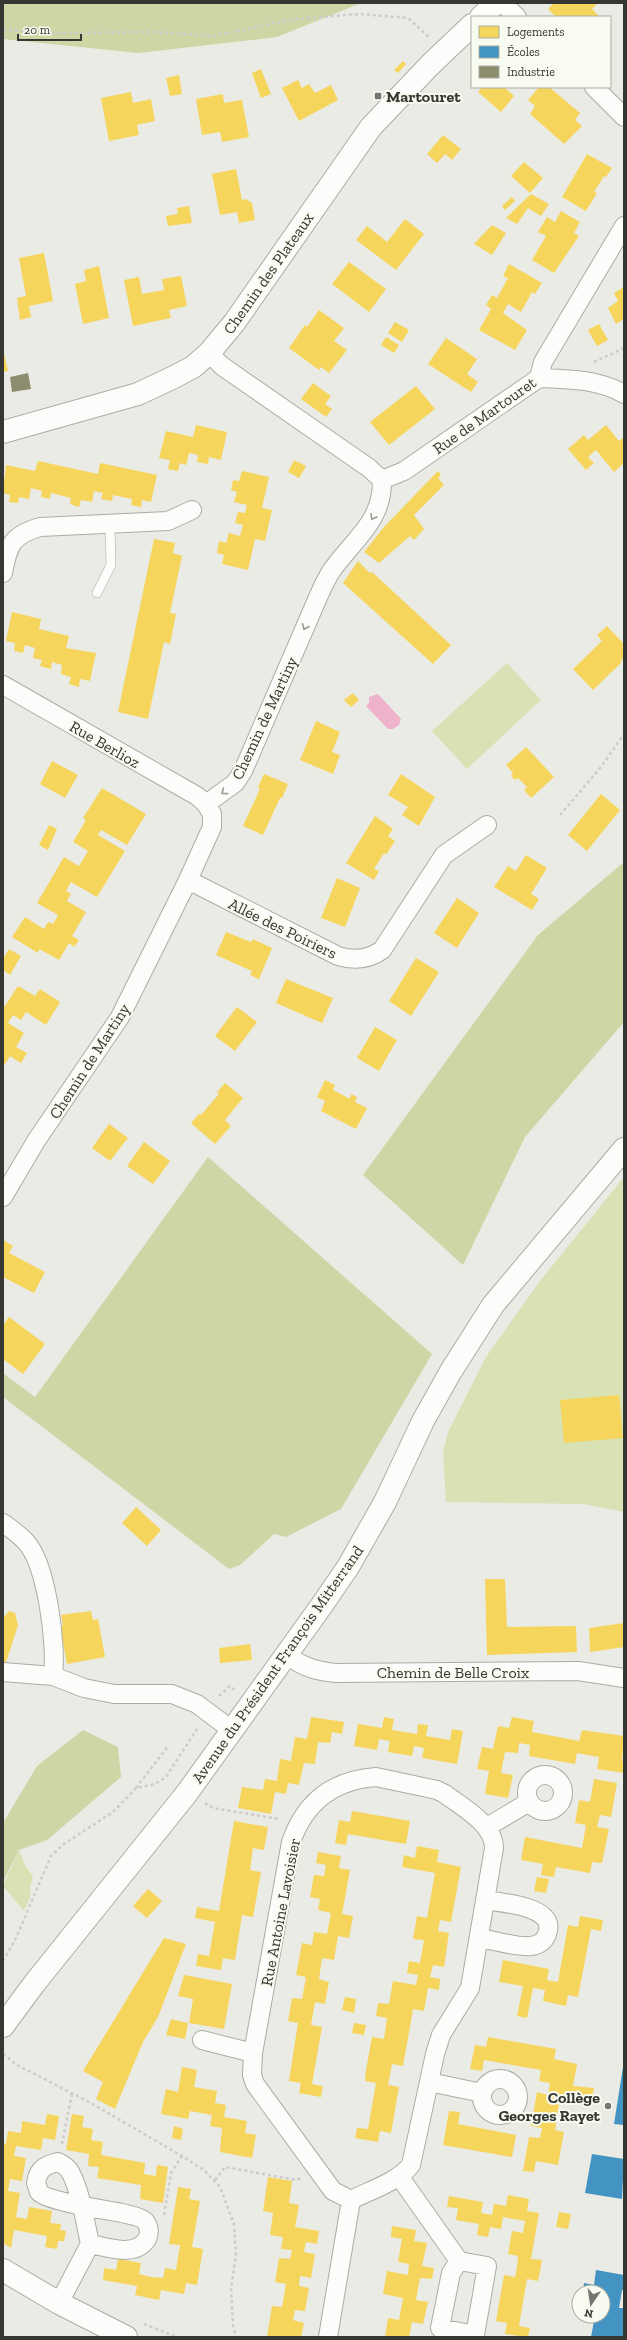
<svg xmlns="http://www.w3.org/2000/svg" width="627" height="2340" viewBox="0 0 627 2340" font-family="'Zilla Slab',serif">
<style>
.green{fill:#d9e2b5}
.forest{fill:#cdd6a4}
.water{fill:#eeb2cb}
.homes{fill:#f6d55c}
.schools{fill:#4393c3}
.industry{fill:#8c8c6e}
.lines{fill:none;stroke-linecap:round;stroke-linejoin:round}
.service-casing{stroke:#abaca7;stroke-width:10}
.minor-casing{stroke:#abaca7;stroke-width:20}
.tertiary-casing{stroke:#abaca7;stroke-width:24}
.path{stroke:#ccccca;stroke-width:2.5;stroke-dasharray:3 3;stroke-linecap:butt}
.service{stroke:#fcfcfb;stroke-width:9}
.minor{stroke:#fcfcfb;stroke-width:18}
.tertiary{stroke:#fcfcfb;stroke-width:22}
.oneway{stroke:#999a96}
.poi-dot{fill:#757671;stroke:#f8fbef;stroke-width:1.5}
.labels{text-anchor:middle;stroke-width:4;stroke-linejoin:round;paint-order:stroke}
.poi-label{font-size:16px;font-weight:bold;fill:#363732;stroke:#f8fbef;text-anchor:start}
.street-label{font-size:16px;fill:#363732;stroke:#f8fbef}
</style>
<rect width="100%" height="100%" fill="#eaebe5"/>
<path class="green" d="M507,663L541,700L467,769L432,731Z
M624,1177V1512L583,1504L446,1502L443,1452L448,1432L486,1357L540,1281Z
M19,1850L26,1867L33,1876L30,1889L31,1895L24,1911L3,1886Z"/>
<path class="forest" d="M3,3H361L277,37L138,53L3,39Z
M624,862V1022L525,1137L463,1265L363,1175L538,935Z
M208,1157L432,1354L341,1509L286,1537L274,1534L240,1565L229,1569L3,1397V1373L35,1397Z
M83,1730L118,1747L121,1777L47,1840L19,1850L3,1882V1823L37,1766Z"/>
<path class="water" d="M378,694L401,719L399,725L393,729H388L366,706L369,703V697Z"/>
<path class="homes" d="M554,3H598L592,9L600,17H556L548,9Z
M403,61L406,64L398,73L394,70Z
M261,69L271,94L261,98L252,73Z
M179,75L182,94L170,96L166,78Z
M298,80L302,88L309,84L315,93L331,85L338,100L299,121L282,88Z
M482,87H504L514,96L501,112L478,92Z
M539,87H549L580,113L575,120L582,126L564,144L530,114L535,106L528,100Z
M131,92L133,103L151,99L155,121L137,125L139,135L109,141L101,98Z
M223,94L224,103L242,100L249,137L222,142L220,132L202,135L196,99Z
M443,135L461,149L452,160L445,154L437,163L427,154Z
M587,154L612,168L606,177L604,176L594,192L597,193L586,211L562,197Z
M524,162L543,178L530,193L511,176Z
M236,169L242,200L246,199L252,203L255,220L239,223L237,212L220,215L212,174Z
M531,194L549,204L541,216L528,208L517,224L506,218Z
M512,197L515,201L505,210L502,206Z
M189,206L192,223L168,226L166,216L178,214L177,208Z
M561,211L580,222L574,233L579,236L554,273L532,260L546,236L538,232L547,217L555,222Z
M405,219L424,234L396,270L356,240L367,226L387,242Z
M492,225L506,233L492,255L474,244Z
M44,253L53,301L29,306L31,317L20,320L17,298L26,296L19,258Z
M349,262L386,289L369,312L332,284Z
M509,264L542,283L535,294L532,292L521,312L508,304L503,313L527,330L515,350L479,330L491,309L486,305L492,295L497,298L508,278L503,276Z
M99,266L109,318L83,324L75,284L86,281L84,270Z
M181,276L187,306L169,310L171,318L133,326L124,280L139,277L142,294L164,290L162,279Z
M624,287V319L616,324L608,308L618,301L614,293Z
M319,310L344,328L334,341L347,350L329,373L321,367L319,370L289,348L305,325L307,327Z
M395,322L409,330L402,342L388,333Z
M599,324L608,340L597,346L588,330Z
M386,337L399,345L394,353L381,345Z
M446,338L477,359L467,374L478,382L471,392L428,364Z
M4,353L8,371L3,372V354Z
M313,383L331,396L325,404L332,409L326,417L301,399Z
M416,386L435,409L389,445L370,422Z
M196,425L227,432L221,460L209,457L208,464L197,462L198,455L189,453L186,465L180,463L178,471L168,469L170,460L159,458L166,431L193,437Z
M606,425L619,441L624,437V463L614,472L596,450L588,457L594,463L586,470L568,449L584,435L588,440Z
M294,460L306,466L299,478L288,472Z
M38,461L98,474L100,463L157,475L151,502L142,500L141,507L131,505L132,499L113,495L112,501L101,499L103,493L94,491L92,502L81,500L79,507L70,504L71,498L51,493L50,499L41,497L42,491L31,488L29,499L19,497L18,503L9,502L10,495L3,493L6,465L35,471Z
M242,471L269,477L262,508L272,510L265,541L255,539L248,570L222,564L224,555L217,553L219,541L226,543L229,533L240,536L243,525L235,523L238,512L245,513L247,505L234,502L237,492L231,490L233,480L239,481Z
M438,471L441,475L438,478L444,485L414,515L424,529L414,540L410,536L379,563L364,552L384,527Z
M154,539L175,543L173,553L182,556L170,613L176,614L170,644L164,642L148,719L118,712Z
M358,561L370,573L372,572L451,645L433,664L343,583Z
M12,612L41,619L39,629L69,636L66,648L96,653L90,681L80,679L79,687L69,684L71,677L61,674L62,665L52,662L51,669L40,666L42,660L33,658L35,648L25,645L23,653L14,651L15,643L6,641Z
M607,626L624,644V658L620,661L622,662L593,690L573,669L602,641L597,635Z
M353,693L359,700L351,707L344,700Z
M316,721L340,732L332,752L340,755L333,774L300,760Z
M526,747L554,777L531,798L524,790L527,787L518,778L515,780L511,776L513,773L506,765Z
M52,761L78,775L65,798L40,784Z
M264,774L288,784L282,798H280L263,835L243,826L260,789L258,787Z
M401,774L435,797L419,826L402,815L408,807L388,795Z
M102,788L146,814L127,845L101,830L98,835L125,851L97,897L71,882L66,891L71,894L67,901L86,912L72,936L79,940L74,947L69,943L59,960L39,949L38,953L12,937L25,917L44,929L48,922L53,924L58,915L37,903L64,857L79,866L88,851L73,842L86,820L83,818Z
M601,794L620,810L587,851L568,835Z
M375,816L393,829L388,836L395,841L386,855L384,853L374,869L379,871L374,880L346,863Z
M49,825L57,829L48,850L39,845Z
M526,855L547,868L531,894L539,899L532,910L494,887L508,866L516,871Z
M337,878L360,888L345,927L321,918Z
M457,898L479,913L457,948L434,933Z
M226,932L251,942L253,939L272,948L259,979L250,975L252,971L216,955Z
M9,949L21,956L10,975L3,970V959Z
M416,958L439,972L411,1016L389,1001Z
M286,979L333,998L322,1023L276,1003Z
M18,986L35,996L40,989L60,1002L46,1025L26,1012L21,1020L13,1015L8,1023L24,1033L16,1047L27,1053L21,1063L10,1056L3,1067V1009Z
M237,1007L257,1022L235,1051L215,1036Z
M375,1027L397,1040L379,1071L357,1058Z
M325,1080L335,1085L333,1090L350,1099L351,1094L357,1097L355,1102L367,1108L356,1129L321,1111L325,1101L317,1097Z
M225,1083L243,1098L225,1120L231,1126L215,1144L191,1123L199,1114L201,1115L219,1094L217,1092Z
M109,1124L128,1138L110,1161L92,1148Z
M144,1142L170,1161L153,1184L127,1166Z
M3,1240L13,1246L9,1253L45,1272L34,1293L3,1277Z
M9,1317L45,1344L23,1374L3,1359V1325Z
M619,1395L623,1438L564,1443L560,1400Z
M136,1507L161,1530L147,1546L122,1523Z
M485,1579H505L507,1627L576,1626L577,1652L487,1655Z
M9,1611L15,1613L18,1625L5,1666H3V1618Z
M91,1611L93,1620L98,1619L105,1657L67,1664L60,1626L63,1625L61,1615Z
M624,1623V1647L590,1652L589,1628Z
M250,1644L252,1660L220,1663L219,1648Z
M311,1717L344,1722L342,1734L332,1732L330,1743L318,1742L315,1764L304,1763L299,1785L288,1783L286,1794L275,1792L271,1814L238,1808L242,1787L263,1790L265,1779L277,1781L280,1759L291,1761L295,1737L307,1739Z
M384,1717L394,1719L392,1730L417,1734L418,1724L428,1725L426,1736L450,1740L452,1729L463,1731L457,1764L422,1758L424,1748L414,1746L412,1756L388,1752L390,1741L379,1739L377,1750L354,1746L358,1724L382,1728Z
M512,1717L534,1721L532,1732L579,1741L582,1730L624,1736L622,1761H624V1773L597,1769L599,1757L577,1753L575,1764L529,1756L530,1745L519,1743L518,1753L505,1752L503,1762L501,1773L513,1775L508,1798L485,1794L489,1771L477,1769L482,1747L493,1749L498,1726L509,1728Z
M594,1779L617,1783L611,1817L600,1815L597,1827L609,1829L602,1863L592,1862L590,1873L556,1867L554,1877L541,1875L543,1864L521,1860L525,1837L582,1848L586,1825L575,1823L579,1800L590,1802Z
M352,1811L410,1821L406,1844L348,1834L346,1845L335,1843L339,1820L350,1822Z
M234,1821L268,1827L264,1850L253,1848L250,1870L261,1872L253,1917L242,1915L235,1960L223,1958L221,1970L196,1966L198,1954L209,1956L215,1922L195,1918L197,1907L219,1911Z
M417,1846L439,1850L437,1862L461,1867L451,1922L440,1920L438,1931L449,1933L444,1967L433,1965L430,1977L440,1979L439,1990L428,1988L424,2011L413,2009L403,2066L392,2064L388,2085L399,2087L391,2133L380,2131L378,2142L355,2138L357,2128L368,2129L376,2083L365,2081L366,2070L372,2037L384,2039L387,2018L376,2016L378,2003L389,2004L393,1981L416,1985L418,1975L407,1973L409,1961L420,1963L424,1940L413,1939L417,1916L427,1918L435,1873L402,1867L404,1855L415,1858Z
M318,1852L341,1856L339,1868L350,1870L342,1914L353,1916L349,1938L338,1936L334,1960L322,1958L319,1979L329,1982L325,2004L315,2002L311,2025L322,2027L312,2084L323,2086L321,2097L299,2093L301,2083L289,2081L298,2023L288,2021L292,1998L302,1999L306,1977L296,1975L302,1943L312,1945L314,1932L327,1934L331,1913L318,1910L320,1899L310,1897L314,1875L324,1876L326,1865L316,1863Z
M537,1877L549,1879L546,1893L534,1891Z
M148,1889L162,1901L147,1918L133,1906Z
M580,1916L603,1920L601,1931L591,1929L578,1997L568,1995L566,2006L543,2001L545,1990L533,1988L527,2018L517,2016L523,1986L499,1982L503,1960L549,1969L547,1980L558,1982L568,1925L578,1927Z
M164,1938L186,1944L158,2017L143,2042L115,2109L96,2099L103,2082L83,2071Z
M184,1975L232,1984L224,2029L189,2023L193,1999L178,1996Z
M345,1997L356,1999L354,2013L342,2010Z
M171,2019L188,2023L185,2039L166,2035Z
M354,2023L366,2025L364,2035L352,2033Z
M488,2037L556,2049L554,2059L577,2064L573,2086L594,2088L591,2103L560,2097L555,2130L564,2132L558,2165L536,2161L534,2172L523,2171L529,2137L540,2138L542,2128L531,2126L537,2092L548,2095L550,2083L539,2081L541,2070L484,2060L482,2071L470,2069L475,2045L486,2047Z
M182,2067L197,2070L194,2087L217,2091L215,2103L226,2105L224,2117L247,2121L245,2133L256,2135L252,2158L220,2152L222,2128L210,2126L212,2115L190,2111L188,2119L161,2114L166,2089L178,2092Z
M449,2111L460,2112L458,2124L516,2135L512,2157L443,2145Z
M47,2114L59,2116L55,2140L43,2138L41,2150L16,2146L14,2156L26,2158L22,2181L10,2179L8,2191L20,2193L16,2217L27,2219L29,2207L52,2211L50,2223L61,2224L60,2230L66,2231L64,2241H58L57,2249L45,2247L47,2236L14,2230L11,2248L3,2243V2143L6,2144L8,2131L21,2133L22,2121L45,2125Z
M72,2114L84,2116L82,2127L93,2129L91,2140L103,2142L101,2155L145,2163L144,2174L156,2176L157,2165L168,2167L163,2203L140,2199L141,2185L97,2178L99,2167L88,2166L89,2154L66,2150Z
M174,2126L183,2129L181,2140L172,2138Z
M268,2177L292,2181L289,2203L299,2205L295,2227L319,2231L317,2244L306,2242L304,2252L315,2254L311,2278L300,2276L299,2286L309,2288L305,2311L295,2310L293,2320L304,2323L301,2337H267L272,2306L282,2307L286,2284L275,2282L279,2258L290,2259L292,2250L281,2249L283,2237L270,2235L273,2213L263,2211Z
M178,2187L191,2189L189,2199L200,2201L192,2247L203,2249L197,2285L186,2283L184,2294L161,2290L159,2300L135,2295L137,2286L103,2280L104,2268L116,2270L118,2259L141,2263L139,2274L151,2277L163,2278L165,2268L176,2270L180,2245L169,2244Z
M508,2195L529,2199L527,2211L539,2213L531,2259L542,2260L540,2271L538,2281L527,2279L519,2326L530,2328L528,2337L505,2334L507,2323L496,2321L504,2275L515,2277L517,2267L518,2256L508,2254L512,2231L523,2233L525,2221L503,2217L501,2229L490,2227L488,2237L477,2235L479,2224L456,2220L458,2208L447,2207L449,2196L483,2202L481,2213L492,2215L494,2204L506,2206Z
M559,2212L571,2214L568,2229L556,2227Z
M392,2226L416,2230L414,2241L427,2243L422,2266L434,2268L432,2279L420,2278L416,2300L428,2302L423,2324L412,2322L409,2337H385L388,2318L399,2320L403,2298L383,2294L387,2271L408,2275L409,2264L398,2262L402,2239L391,2237Z"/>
<path class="schools" d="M623,2067H624V2125L614,2124Z
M592,2154L624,2159L622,2199L585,2193Z
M596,2270L624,2275V2290H622L619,2308H624V2337H591L594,2321L587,2320L588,2316H603V2292H583L584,2283L594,2285Z"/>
<path class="industry" d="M28,373L31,389L12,392L10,377Z"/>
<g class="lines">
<g class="service-casing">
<path id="service" d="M97,593L111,565L110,524"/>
</g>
<g class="minor-casing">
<path id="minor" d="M502,3L517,17
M594,87L624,117
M539,378C568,379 598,379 624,394
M382,480L404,471L539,378L543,362L624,226
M3,573C8,545 12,535 40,527L168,521L192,510
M3,685L197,796L206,804L212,814V827L188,880L120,1017L36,1141L3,1197
M206,804L235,783L243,771L319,595C322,588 326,580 330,573C351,541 383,523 382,480L369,468L222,366L209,353
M188,880L338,956C354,961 368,960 382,950L444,855L487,825
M3,1523C11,1529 20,1535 26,1542C47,1565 57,1646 53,1676
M287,1655C303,1667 315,1671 336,1673L578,1671L624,1678
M3,1672L53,1676L84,1688L114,1694H172L197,1704L233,1731
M527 1793a18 18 0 1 1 36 0a18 18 0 1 1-36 0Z
M376,1777L437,1790L445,1794C462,1807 494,1824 494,1848L470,1988L441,2035L435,2054L411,2165C397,2182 371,2190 351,2200L333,2191L255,2084L252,2075L253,2053L291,1842C305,1802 333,1780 376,1777Z
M487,1827L529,1802
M479,1938C493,1940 518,1948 531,1946C538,1945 545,1941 547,1934C558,1906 502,1903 485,1900
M202,2040L253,2053
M482 2097a18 18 0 1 1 36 0a18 18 0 1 1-36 0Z
M429,2082L482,2093
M399,2176L459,2261L487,2266L475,2335L440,2328L451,2273L459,2261
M59,2303L90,2244C86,2226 79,2182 68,2169C66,2166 61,2164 58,2162C45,2165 38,2169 36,2183C37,2185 38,2189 39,2192C46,2201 107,2210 122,2213C129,2215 140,2216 145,2221C149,2226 150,2233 147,2239C135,2258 108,2247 90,2244
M328,2337L351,2200"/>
</g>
<g class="tertiary-casing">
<path id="tertiary" d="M481,17L496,3
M3,432L138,394L174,377L193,367L209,353L234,323L371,127L430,65L472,25
M3,2026L34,1984L187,1793L322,1605L348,1567L385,1502L423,1421L451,1371L493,1305L624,1149
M3,2270L59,2303L126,2337"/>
</g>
<path class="path" d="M3,30L61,33L155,32L213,36L295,19L360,14L408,18L429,37
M594,362L624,348
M560,815L601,767L624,734
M219,1696L230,1686L235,1690
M136,1788L169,1745
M205,1803L213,1808L279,1819
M3,1961L16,1938L51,1856L64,1844L113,1812L136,1788L155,1784L166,1777L197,1729
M3,2054L17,2065L89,2102L182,2156L204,2170L220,2187L234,2224L236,2255L231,2289L233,2325L236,2337
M62,2144L72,2093
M215,2180L225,2167L296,2180L301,2178
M164,2215L171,2173L182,2156
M144,2324L177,2337"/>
<use href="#service" class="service"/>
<use href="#minor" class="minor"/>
<use href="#tertiary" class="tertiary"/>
</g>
<defs><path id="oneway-chevron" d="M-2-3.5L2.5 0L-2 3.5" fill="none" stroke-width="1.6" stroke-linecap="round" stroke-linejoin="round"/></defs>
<g class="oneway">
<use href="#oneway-chevron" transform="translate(373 517) rotate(121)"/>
<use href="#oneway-chevron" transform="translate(305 627) rotate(113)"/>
<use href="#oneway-chevron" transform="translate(224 792) rotate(143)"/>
</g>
<g class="poi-dot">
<rect x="374" y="92" width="8" height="8" rx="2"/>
<circle cx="608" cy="2106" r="4"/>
</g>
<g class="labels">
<g class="poi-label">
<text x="386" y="102">Martouret</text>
<text x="600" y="2103" text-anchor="end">Collège<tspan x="600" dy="18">Georges Rayet</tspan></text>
</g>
<g class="street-label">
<text transform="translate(268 273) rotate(-55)" y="6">Chemin des Plateaux</text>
<text transform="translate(484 415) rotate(-35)" y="6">Rue de Martouret</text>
<text transform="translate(264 718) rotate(-65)" y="6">Chemin de Martiny</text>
<text transform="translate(105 744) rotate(30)" y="6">Rue Berlioz</text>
<text transform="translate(283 928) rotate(26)" y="6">Allée des Poiriers</text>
<text transform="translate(89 1061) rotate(-57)" y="6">Chemin de Martiny</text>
<text transform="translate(277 1664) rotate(-55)" y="6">Avenue du Président François Mitterrand</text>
<text x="453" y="1678">Chemin de Belle Croix</text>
<text transform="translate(280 1912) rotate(-79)" y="6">Rue Antoine Lavoisier</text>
</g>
</g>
<rect width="627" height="2340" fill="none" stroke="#363732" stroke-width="8"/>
<rect x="471" y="16" width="140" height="72" fill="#f8fbef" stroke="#aaada3"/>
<rect x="479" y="26" width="20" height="12" fill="#f6d55c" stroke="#aaada3"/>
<text x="507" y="36" font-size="12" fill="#363732">Logements</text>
<rect x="479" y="46" width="20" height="12" fill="#4393c3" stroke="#aaada3"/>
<text x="507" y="56" font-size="12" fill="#363732">Écoles</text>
<rect x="479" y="66" width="20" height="12" fill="#8c8c6e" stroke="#aaada3"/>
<text x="507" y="76" font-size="12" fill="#363732">Industrie</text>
<g transform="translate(591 2304) rotate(193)"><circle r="19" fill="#f8fbef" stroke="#aaada3"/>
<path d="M0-3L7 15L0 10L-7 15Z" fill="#757671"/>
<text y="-6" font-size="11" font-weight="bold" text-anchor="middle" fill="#363732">N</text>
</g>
<path d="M18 34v6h63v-6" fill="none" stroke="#363732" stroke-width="2"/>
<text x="24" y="34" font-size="12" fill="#363732" stroke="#f8fbef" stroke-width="3" paint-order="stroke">20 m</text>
</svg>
